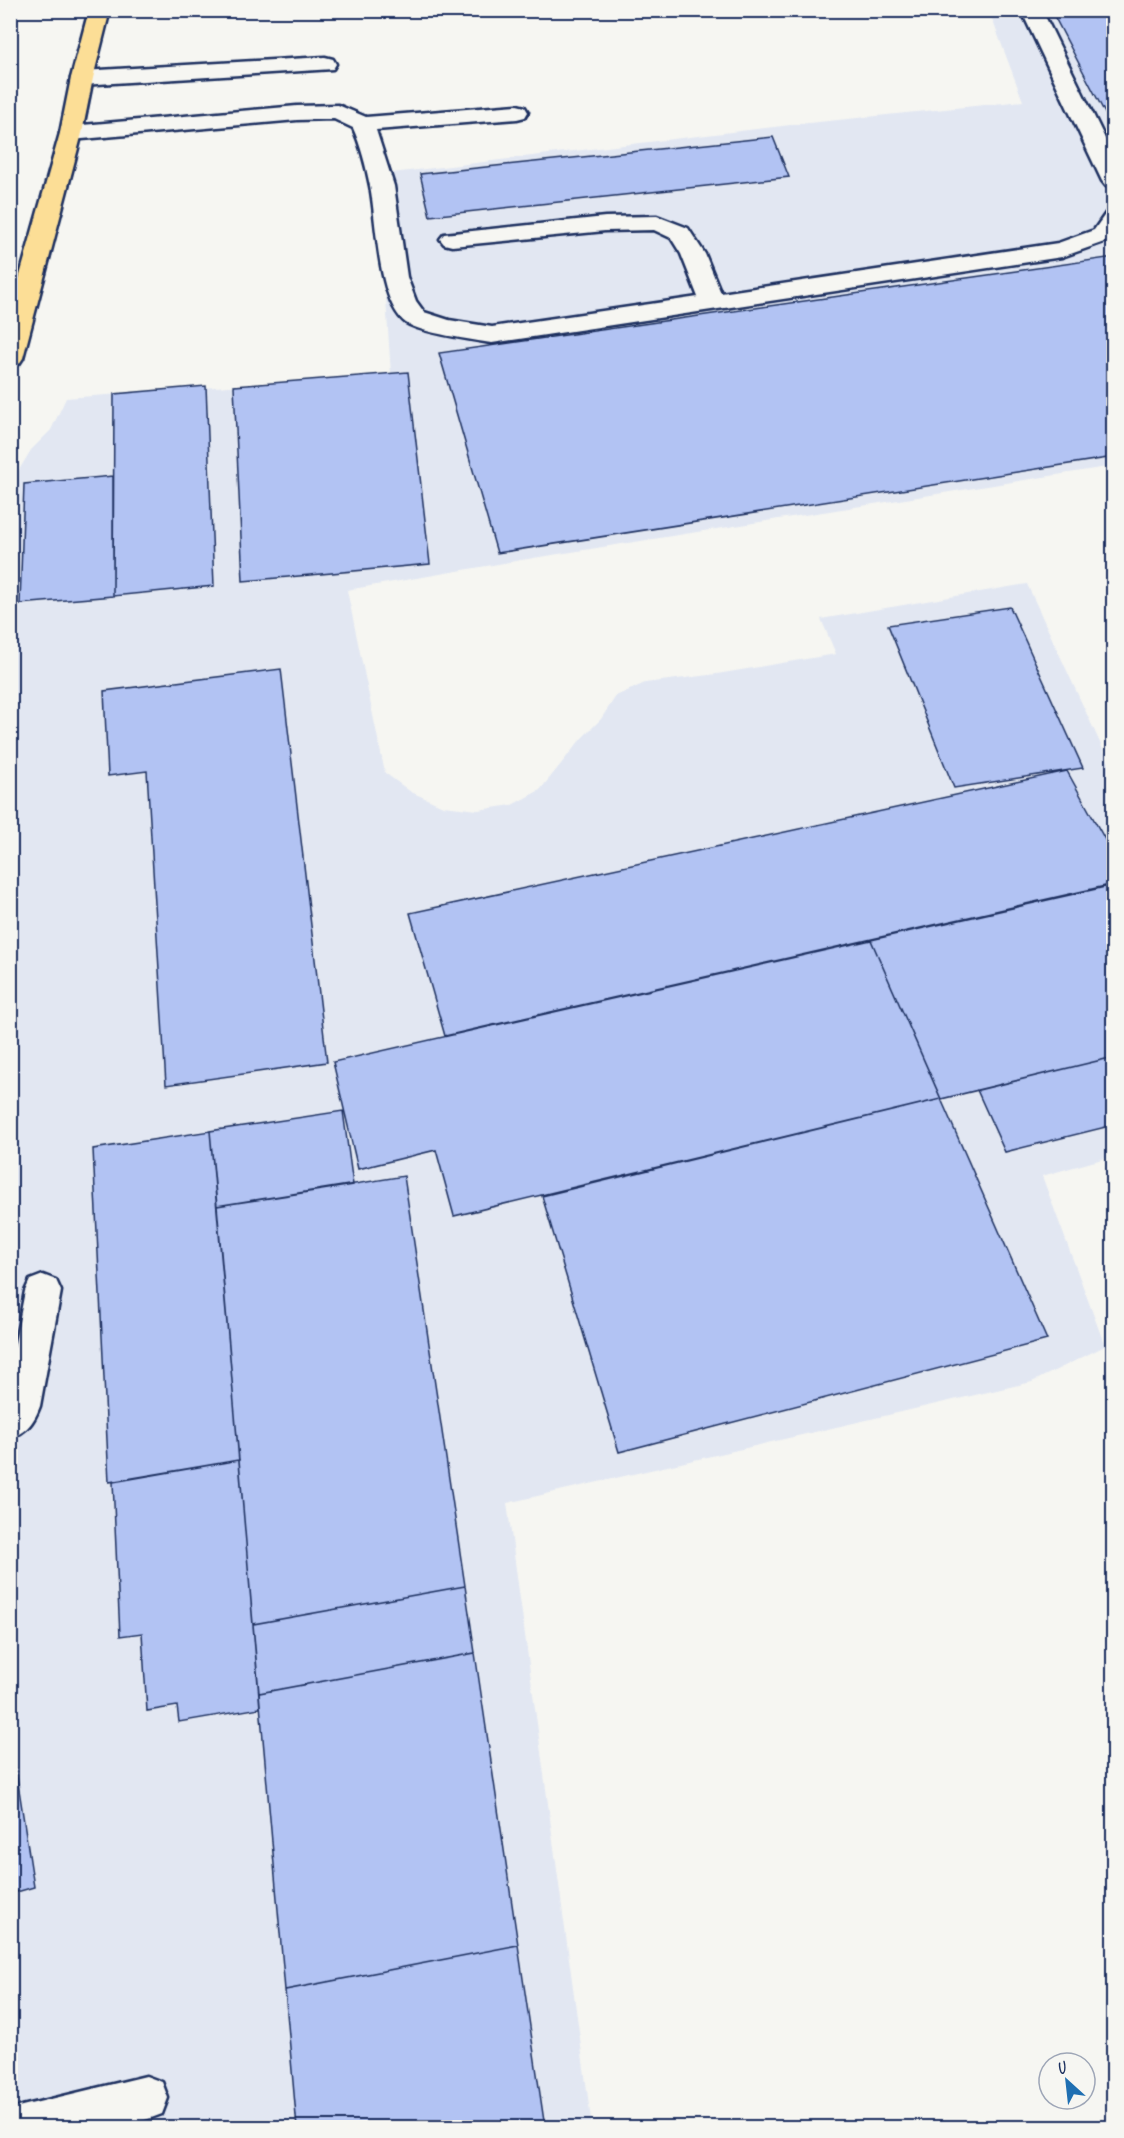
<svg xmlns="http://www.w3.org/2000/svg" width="1124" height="2138" viewBox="0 0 1124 2138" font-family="Caveat,sans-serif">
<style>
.built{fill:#e2e7f2}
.building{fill:#b2c3f3;stroke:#1b2f5e;stroke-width:1.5}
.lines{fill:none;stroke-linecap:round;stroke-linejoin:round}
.minor-casing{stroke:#1b2f5e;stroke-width:5}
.major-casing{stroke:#1b2f5e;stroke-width:5}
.minor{fill:#f6f6f2;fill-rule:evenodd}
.major{fill:#fcde96;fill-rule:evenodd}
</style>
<rect width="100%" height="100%" fill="#f6f6f2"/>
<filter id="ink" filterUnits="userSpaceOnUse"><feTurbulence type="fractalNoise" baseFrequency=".0167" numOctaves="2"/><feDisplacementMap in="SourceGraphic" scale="12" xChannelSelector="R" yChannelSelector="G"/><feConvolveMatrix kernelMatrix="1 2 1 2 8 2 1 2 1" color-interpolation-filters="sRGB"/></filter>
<g filter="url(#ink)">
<path class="built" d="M989,11H1113V466L521,560L347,590L385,773L411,792L443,806L478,810L512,805L540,790L581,739L601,719L616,696L645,683L717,674L836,654L821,619L1027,584L1113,771V1156L1042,1176L1105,1346L1032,1382L507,1503L592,2127L11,2128V483L31,450L51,430L66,398L391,374L385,284L367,176L799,124L1023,101Z"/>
<path class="building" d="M1051,10H1114V120L1109,121Z
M773,137L789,177L430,216L420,174Z
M1114,257V457L497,553L439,353Z
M408,372L430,564L243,581L234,386Z
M206,386L214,586L113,596L114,394Z
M113,476V596L20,604L24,484Z
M1010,607L1083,768L954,788L888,625Z
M281,669L327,1062L166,1085L147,771L108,776L104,691Z
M1067,771L1114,856V884L445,1036L410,913Z
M1114,885V1057L941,1099L871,940Z
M871,940L941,1099L454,1216L436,1150L358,1169L333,1062Z
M1114,1057V1125L1005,1152L977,1090Z
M941,1099L1047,1340L619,1452L542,1196Z
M343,1111L353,1185L217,1206L210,1131Z
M210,1131L239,1460L109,1482L93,1149Z
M404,1176L465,1586L253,1624L217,1206Z
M239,1460L260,1708L179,1722L177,1706L147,1711L142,1633L120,1636L113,1482Z
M465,1586L475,1653L259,1693L253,1624Z
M475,1653L518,1945L285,1990L259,1693Z
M10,1731L34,1887L10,1894Z
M518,1945L545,2128H297L285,1990Z"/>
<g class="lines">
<g class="minor-casing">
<path id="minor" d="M1021,10H1042L1114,157V188L1106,186L1102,181Z
M325,57L333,59L336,64L333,69L82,85L74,83L71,78L74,73L82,71Z
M338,105L366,117L517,105L525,107L528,112L525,117L517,119L376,130L394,186L407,277L416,301L424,312L449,320L492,327L698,297L681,254L671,238L654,230L605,231L452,246L444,244L440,239L444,234L605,217L657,216L688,228L705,254L721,293L1058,243L1094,230L1106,213L1114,211V236L1110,240L1062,257L492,343C473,340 421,333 406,323C377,301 377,220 370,186C366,166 361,146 353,128L334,119L297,120L71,140L63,138L60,133L63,128L71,126L297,106Z
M43,1275L56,1280L61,1291L40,1406C34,1422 27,1432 10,1438V1369L25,1291L30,1280Z
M146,2076L162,2082L168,2098L162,2114C114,2134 61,2128 10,2128V2110L22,2106Z"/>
</g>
<g class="major-casing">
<path id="major" d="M89,10H110L93,78L82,133L23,358L19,364L10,366V311L60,133L71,78Z"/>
</g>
<use href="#minor" class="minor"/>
<use href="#major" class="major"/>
</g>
</g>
<rect width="1124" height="2138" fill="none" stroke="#f6f6f2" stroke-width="36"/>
<rect x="18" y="18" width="1088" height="2102" fill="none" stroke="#1b2f5e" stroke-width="2" filter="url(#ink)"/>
<g transform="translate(1067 2081) rotate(333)"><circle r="28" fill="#f6f6f2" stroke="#9ea6b7" stroke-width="1.5"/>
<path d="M0-4.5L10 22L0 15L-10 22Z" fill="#1f6fb2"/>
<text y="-9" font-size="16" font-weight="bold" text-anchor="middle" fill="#1b2f5e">U</text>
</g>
</svg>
